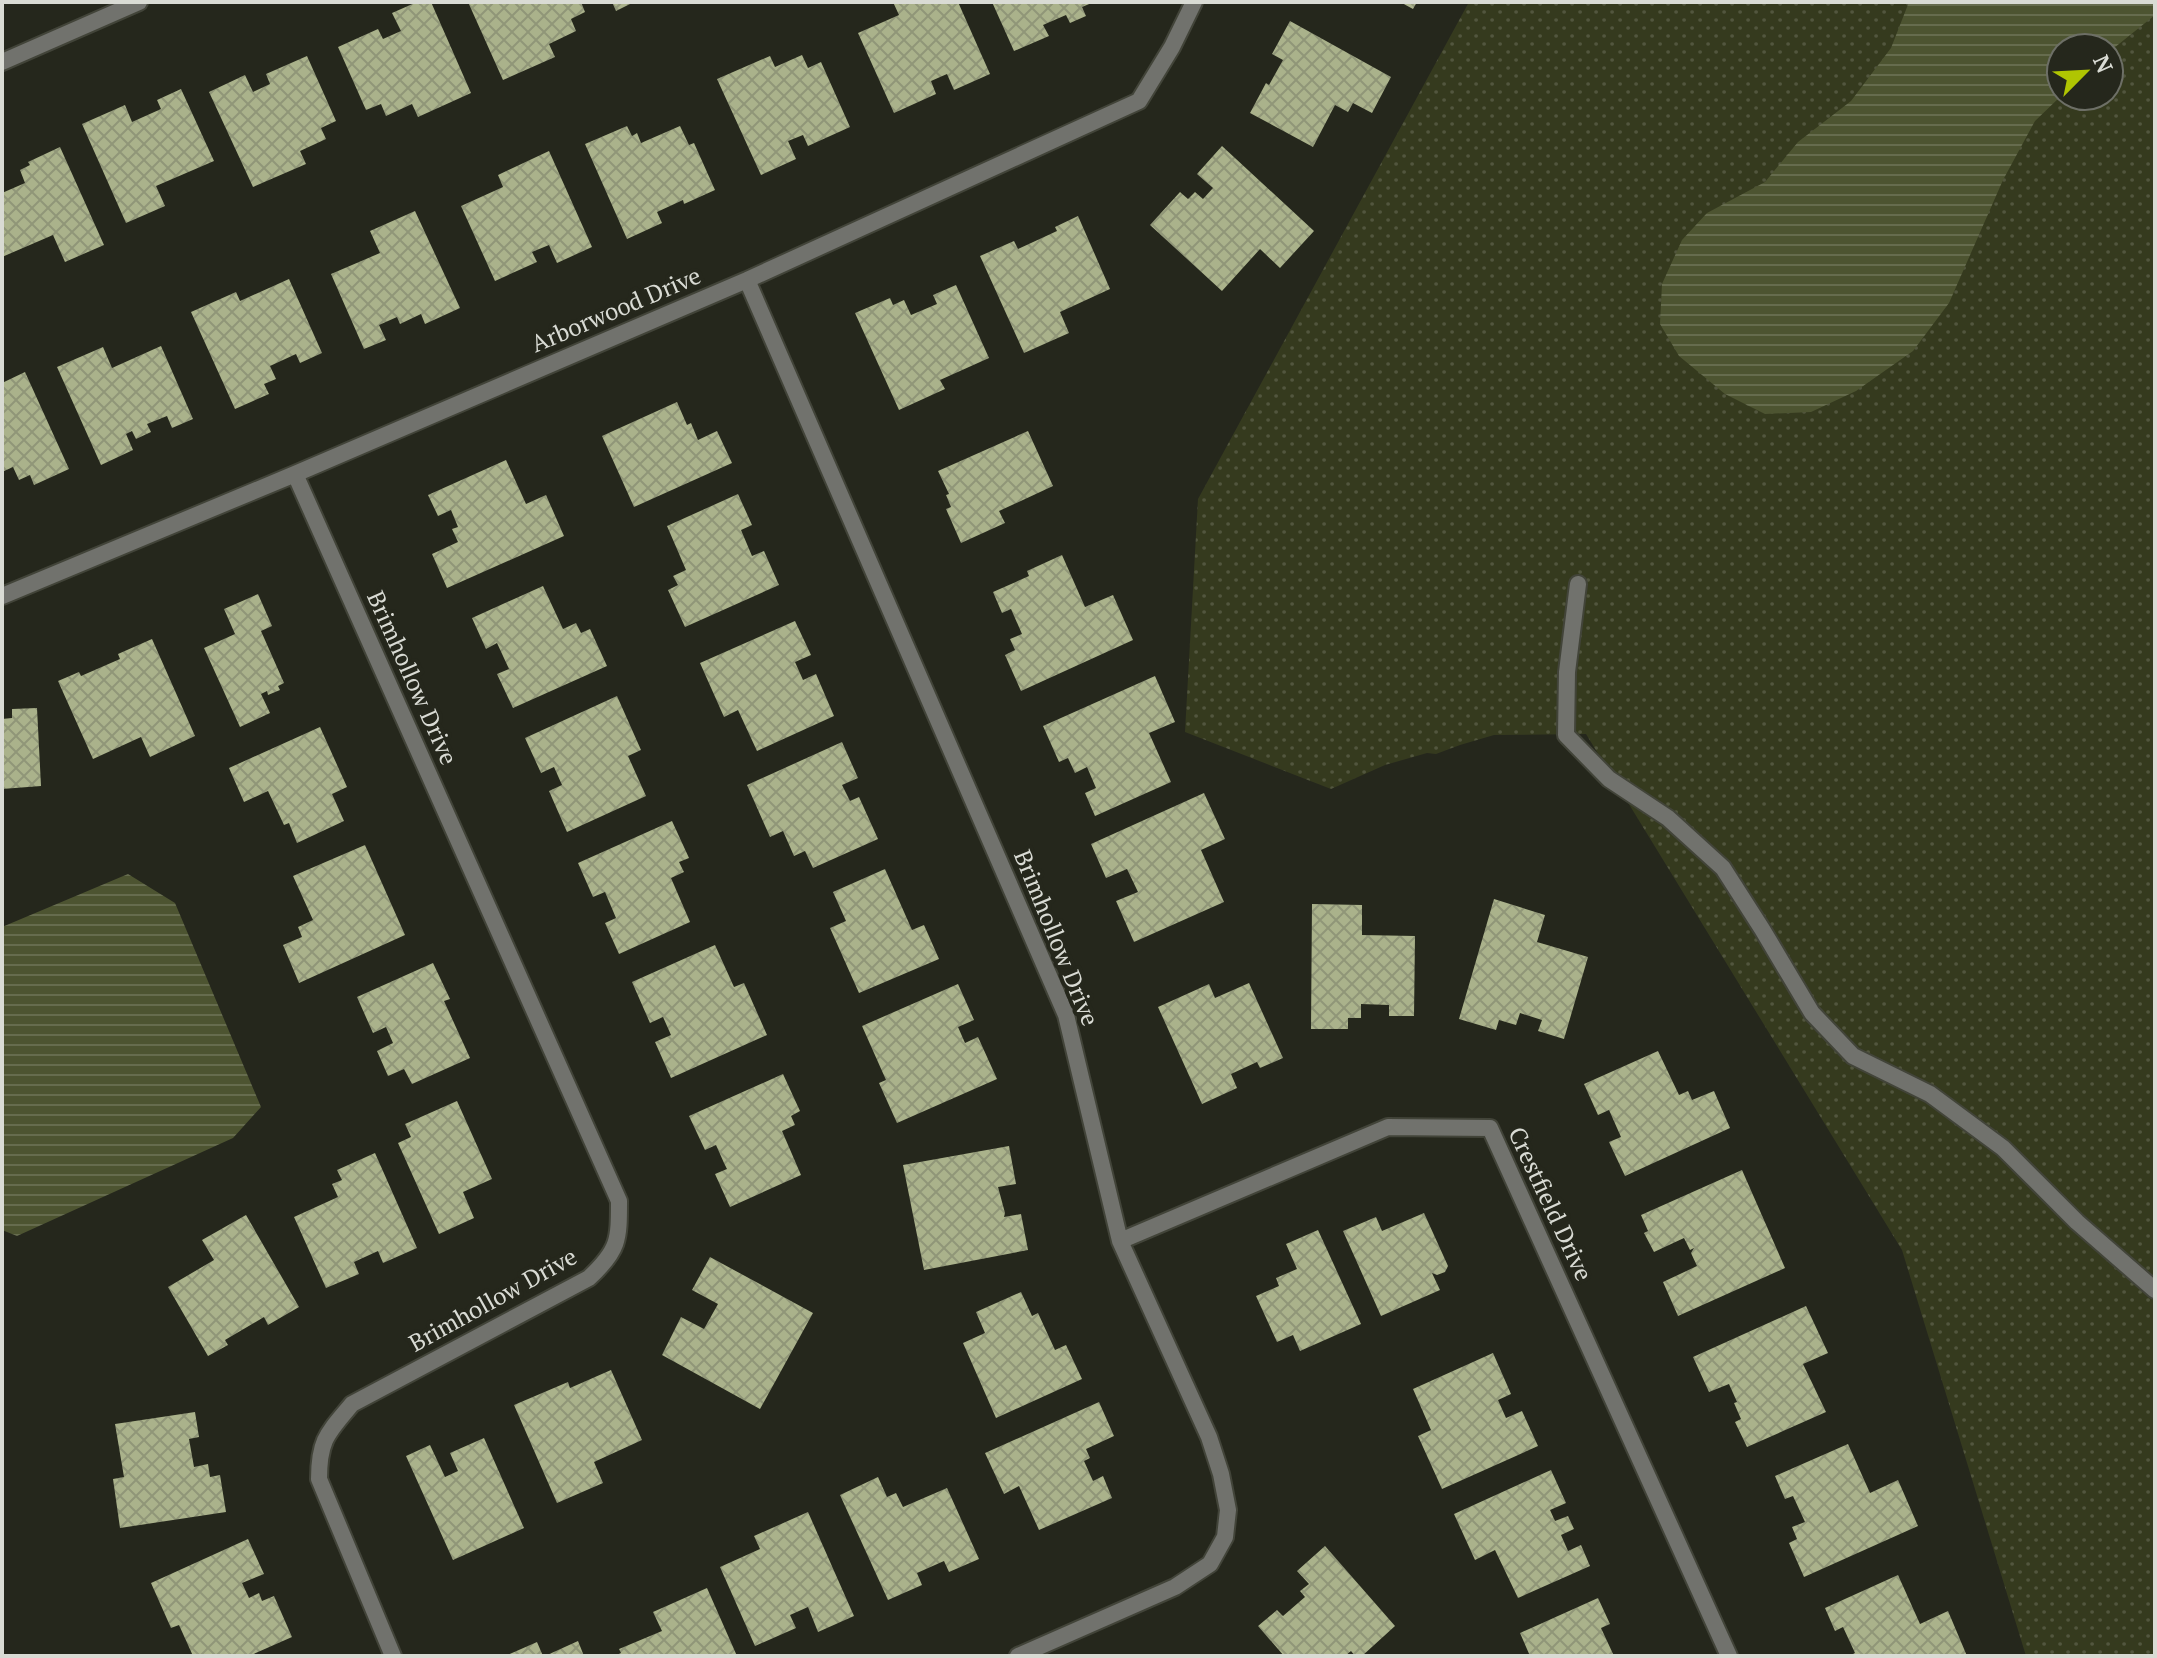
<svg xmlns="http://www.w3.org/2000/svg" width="2157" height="1658" viewBox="0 0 2157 1658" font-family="'PT Serif',serif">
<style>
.grass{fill:url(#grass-dots);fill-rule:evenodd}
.water{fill:url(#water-rules)}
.building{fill:url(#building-cross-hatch)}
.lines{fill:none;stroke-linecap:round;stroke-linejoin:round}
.service-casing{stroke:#424439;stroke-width:20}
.minor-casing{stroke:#424439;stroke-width:20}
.service{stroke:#71726d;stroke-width:16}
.minor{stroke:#71726d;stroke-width:16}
.labels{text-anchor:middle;stroke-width:8;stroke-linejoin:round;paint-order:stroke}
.street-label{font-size:24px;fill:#d9dbd4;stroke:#25271c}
</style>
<defs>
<pattern id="grass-dots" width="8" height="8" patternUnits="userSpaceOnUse" patternTransform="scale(2)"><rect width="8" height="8" fill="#353a1e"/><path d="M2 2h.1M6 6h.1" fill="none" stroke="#52563e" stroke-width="1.8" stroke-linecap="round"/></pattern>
<pattern id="water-rules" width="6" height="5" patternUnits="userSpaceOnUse" patternTransform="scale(2)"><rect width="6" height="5" fill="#4d5431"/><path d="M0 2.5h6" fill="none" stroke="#666c4e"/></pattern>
<pattern id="building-cross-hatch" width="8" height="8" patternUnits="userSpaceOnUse" patternTransform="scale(2)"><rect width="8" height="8" fill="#aab28b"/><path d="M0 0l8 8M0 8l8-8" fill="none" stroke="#909678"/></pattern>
</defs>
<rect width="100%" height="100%" fill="#25271c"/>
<path class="grass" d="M1469,2H2155V1656H2026L1902,1250L1586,734L1494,735L1460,745L1436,754L1427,753L1385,765L1331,789L1185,732L1198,499ZM2061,48H2109V96H2061Z"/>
<path class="water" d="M1909,2H2155V15L2109,52V48H2061V96L2035,121L2003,180L1949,303L1913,351L1856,391L1811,412L1765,414L1725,394L1679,356L1660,324L1662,284L1682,240L1707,213L1765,182L1798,142L1851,101L1891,48Z
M128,874L175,903L261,1107L233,1138L17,1236L2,1230V927Z"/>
<path class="building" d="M417,2H431L471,93L418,117L412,104L386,116L381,104L366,110L338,47L378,29L383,39L401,31L392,13Z
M468,2H581L585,12L571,19L576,31L549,44L555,57L503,80Z
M612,2H634L616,11Z
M893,2H958L990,74L954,90L947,74L931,81L936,94L894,113L858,33L899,15Z
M992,2H1094L1082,7L1086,16L1070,23L1066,15L1043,25L1049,36L1014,51Z
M1400,2H1417L1413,9Z
M1290,21L1391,77L1372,113L1353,103L1348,112L1335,105L1313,147L1250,113L1266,83L1269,85L1283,60L1272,54Z
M802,55L808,68L821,62L850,127L808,146L803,135L788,141L796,159L761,175L717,79L770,56L775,67Z
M307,56L336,121L321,128L326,139L300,151L306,164L253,187L209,92L245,75L253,92L270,84L266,74Z
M181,89L214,161L156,186L165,206L126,223L82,124L125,105L132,122L161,109L157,100Z
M627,126L632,136L637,133L641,143L680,126L689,145L694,143L715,190L684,204L683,200L657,212L662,223L627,239L585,144Z
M1222,146L1314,231L1280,268L1260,249L1222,291L1150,225L1180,192L1188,199L1195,192L1203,199L1213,188L1197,174Z
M60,147L104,245L65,262L53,235L2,257V193L25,183L20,170L30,165L28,162Z
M549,151L592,247L557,263L549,245L532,252L537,262L495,281L461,206L503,187L498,175Z
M415,211L460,308L425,324L421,314L400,324L397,317L379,325L386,340L364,349L331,274L380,253L370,231Z
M1078,216L1110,289L1060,312L1069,333L1024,353L980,256L1014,241L1018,249L1057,231L1055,227Z
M289,279L322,353L300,363L296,354L270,366L276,379L264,384L269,394L235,409L191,312L236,292L240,301Z
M956,285L989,358L940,380L945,389L899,410L855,313L890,298L893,305L904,300L911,315L937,304L933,295Z
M161,346L193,419L172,428L167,416L147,424L151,432L136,439L132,431L126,434L133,450L101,465L57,367L103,347L112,368Z
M25,372L69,469L34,485L30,475L19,480L13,467L2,472V383Z
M677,402L687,425L691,423L698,440L717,431L732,463L634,507L602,436Z
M1028,431L1053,486L999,511L1005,523L961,543L946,509L951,507L946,495L949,494L938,471Z
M506,460L526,504L546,495L564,536L447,588L432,554L458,542L452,529L458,527L451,510L438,516L428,495Z
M738,494L752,525L741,530L752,556L764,551L779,585L685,627L668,590L678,585L673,576L686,570L667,526Z
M1062,555L1085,607L1113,595L1133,640L1021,691L1005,655L1015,650L1010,639L1022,634L1011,609L1002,613L993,592L1029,576L1027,571Z
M543,586L563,629L576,623L581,633L590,629L607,666L513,708L497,674L509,669L497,643L486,649L472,618Z
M258,594L272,626L261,631L284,683L278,686L280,690L268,695L267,691L261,694L270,713L240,727L204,648L235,634L224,609Z
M795,621L811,655L795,662L803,680L816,674L834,716L757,751L738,710L724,717L700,663Z
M152,639L195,736L150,757L141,737L93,759L58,681L79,672L81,676L120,659L118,654Z
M1155,676L1175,722L1149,733L1171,782L1095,816L1085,793L1096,788L1087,767L1075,773L1068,758L1059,762L1043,726Z
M617,696L641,750L628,756L646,796L567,832L549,791L562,785L554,767L541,773L525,738Z
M37,708L41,786L2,789V719L12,718V709Z
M320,727L347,787L332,794L344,821L297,843L289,823L284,825L268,791L244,802L229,768Z
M842,742L858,778L842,785L850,801L859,797L878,839L813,868L805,851L794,856L783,831L770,837L747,785Z
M1204,793L1225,839L1201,850L1224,902L1134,942L1116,901L1138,892L1127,869L1106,878L1091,844Z
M672,821L689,858L679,862L684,872L671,878L690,922L619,954L605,923L616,918L605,892L593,897L578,863Z
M365,845L405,935L299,983L283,945L302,937L298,927L313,920L293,876Z
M885,869L912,930L924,925L939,959L859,993L830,928L846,921L833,892Z
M1494,899L1545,915L1537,942L1588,957L1564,1039L1538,1031L1542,1020L1520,1013L1516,1025L1499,1020L1496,1030L1459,1019Z
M1312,904L1362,905V935L1415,936L1414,1016H1389V1005L1361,1004V1018H1348V1029H1311Z
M715,945L734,987L744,983L767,1035L671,1078L655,1042L671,1035L663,1017L650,1023L632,982Z
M433,963L450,999L444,1001L470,1058L412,1084L404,1069L388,1076L377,1051L393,1043L386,1027L373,1033L357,997Z
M1249,983L1283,1058L1260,1068L1257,1062L1231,1074L1237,1088L1202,1104L1158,1007L1209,984L1215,998Z
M958,984L974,1020L958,1027L965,1043L978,1037L997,1079L897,1123L879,1083L886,1080L862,1026Z
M1658,1051L1679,1095L1688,1091L1692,1100L1714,1091L1730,1128L1625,1176L1609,1142L1621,1137L1609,1110L1598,1115L1584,1084Z
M783,1074L800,1111L791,1116L795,1125L782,1131L801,1175L730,1207L715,1174L727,1169L724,1163L716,1145L705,1150L689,1116Z
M457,1101L492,1179L463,1192L474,1218L439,1234L398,1143L411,1137L405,1124Z
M1009,1146L1016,1184L998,1187L1005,1213L1004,1217L1021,1214L1028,1250L924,1270L903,1165Z
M375,1153L417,1248L383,1263L378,1251L354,1262L359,1274L326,1288L294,1217L338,1197L332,1184L342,1180L337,1170Z
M1742,1170L1785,1268L1678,1316L1663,1282L1697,1266L1691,1253L1694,1248L1690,1250L1684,1238L1654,1252L1644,1233L1648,1231L1641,1215Z
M1424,1213L1448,1266L1445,1272L1437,1275L1432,1273L1440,1290L1381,1316L1343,1231L1376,1217L1382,1231Z
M246,1215L299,1307L268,1325L264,1317L225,1340L228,1345L208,1356L168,1287L214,1260L202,1240Z
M1318,1230L1361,1324L1300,1351L1293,1335L1277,1342L1256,1296L1279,1286L1276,1278L1297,1269L1286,1244Z
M710,1257L813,1313L760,1409L662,1355L681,1317L704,1329L718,1304L692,1290Z
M1021,1292L1032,1316L1038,1313L1055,1350L1066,1345L1082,1379L996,1418L963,1343L985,1333L976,1312Z
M1806,1306L1828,1353L1803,1364L1826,1412L1747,1447L1735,1422L1741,1419L1734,1403L1737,1402L1729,1384L1709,1392L1693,1357Z
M1493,1353L1511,1394L1498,1400L1506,1418L1522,1411L1538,1446L1442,1489L1418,1436L1431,1430L1413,1389Z
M611,1370L642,1440L594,1462L603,1483L557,1503L514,1405L568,1382L570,1388Z
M1099,1402L1114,1436L1086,1449L1090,1458L1084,1461L1093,1481L1103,1476L1112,1498L1039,1530L1019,1486L1004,1494L985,1453Z
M195,1412L199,1437L189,1439L194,1467L208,1464L210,1477L220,1475L226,1512L120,1528L113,1479L124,1477L115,1424Z
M484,1438L524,1528L453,1560L406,1456L430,1445L445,1477L458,1471L450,1453Z
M1848,1444L1870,1493L1898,1480L1918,1526L1804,1577L1789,1543L1797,1539L1792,1527L1805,1522L1793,1496L1785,1499L1775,1476Z
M1551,1470L1566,1503L1550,1510L1555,1521L1568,1516L1574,1529L1561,1535L1568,1551L1581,1545L1590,1566L1518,1598L1495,1550L1475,1560L1454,1514Z
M878,1477L887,1497L896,1493L903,1507L947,1488L979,1559L949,1572L944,1561L917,1573L922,1585L888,1600L840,1495Z
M808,1512L854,1616L818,1632L808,1607L790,1615L796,1628L755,1646L720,1567L760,1549L754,1536Z
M248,1539L264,1574L242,1583L249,1598L259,1593L262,1601L274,1596L292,1637L249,1656H193L179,1625L171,1628L151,1583Z
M1325,1546L1395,1626L1362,1656H1355L1351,1651L1345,1656H1284L1258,1626L1277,1610L1283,1616L1305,1597L1300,1591L1309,1584L1297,1571Z
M1898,1575L1920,1624L1948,1611L1967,1656H1849L1855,1653L1843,1627L1835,1631L1825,1608Z
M707,1588L737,1656H614L621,1653L619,1649L662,1631L653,1612Z
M1598,1598L1610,1624L1601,1628L1614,1656H1530L1520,1633Z
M578,1641L584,1656H545Z
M537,1642L543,1656H505Z"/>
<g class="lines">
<g class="service-casing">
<path id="service" d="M1578,584L1567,672L1566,735L1609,779L1668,818L1723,868L1762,929L1812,1013L1853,1056L1930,1094L2003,1148L2077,1222L2155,1290"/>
</g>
<g class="minor-casing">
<path id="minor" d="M2,62L139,2
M747,280L1066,1015L1120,1241L1209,1437L1221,1474L1228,1510L1225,1537L1210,1564L1175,1587L1018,1656
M295,474L619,1201C619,1240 619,1250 589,1278L352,1404C328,1433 319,1439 319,1479L393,1656
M2,596L295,474L747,280L1139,101L1172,47L1194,2
M1120,1241L1388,1127L1490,1128L1729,1656"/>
</g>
<use href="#service" class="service"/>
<use href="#minor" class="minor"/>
</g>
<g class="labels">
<g class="street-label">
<text transform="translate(616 310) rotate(-23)" y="8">Arborwood Drive</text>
<text transform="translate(412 678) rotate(66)" y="8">Brimhollow Drive</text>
<text transform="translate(1056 938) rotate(68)" y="8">Brimhollow Drive</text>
<text transform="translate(1550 1204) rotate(65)" y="8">Crestfield Drive</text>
<text transform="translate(493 1300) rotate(-29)" y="8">Brimhollow Drive</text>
</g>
</g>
<rect width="2157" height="1658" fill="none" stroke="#d9dbd4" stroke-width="8"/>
<g transform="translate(2085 72) rotate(66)"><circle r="38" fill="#25271c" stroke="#6d6f66" stroke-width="2"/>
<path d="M0-6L14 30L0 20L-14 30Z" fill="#b0c502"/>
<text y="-12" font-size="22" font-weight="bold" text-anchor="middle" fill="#d9dbd4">N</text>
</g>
</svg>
